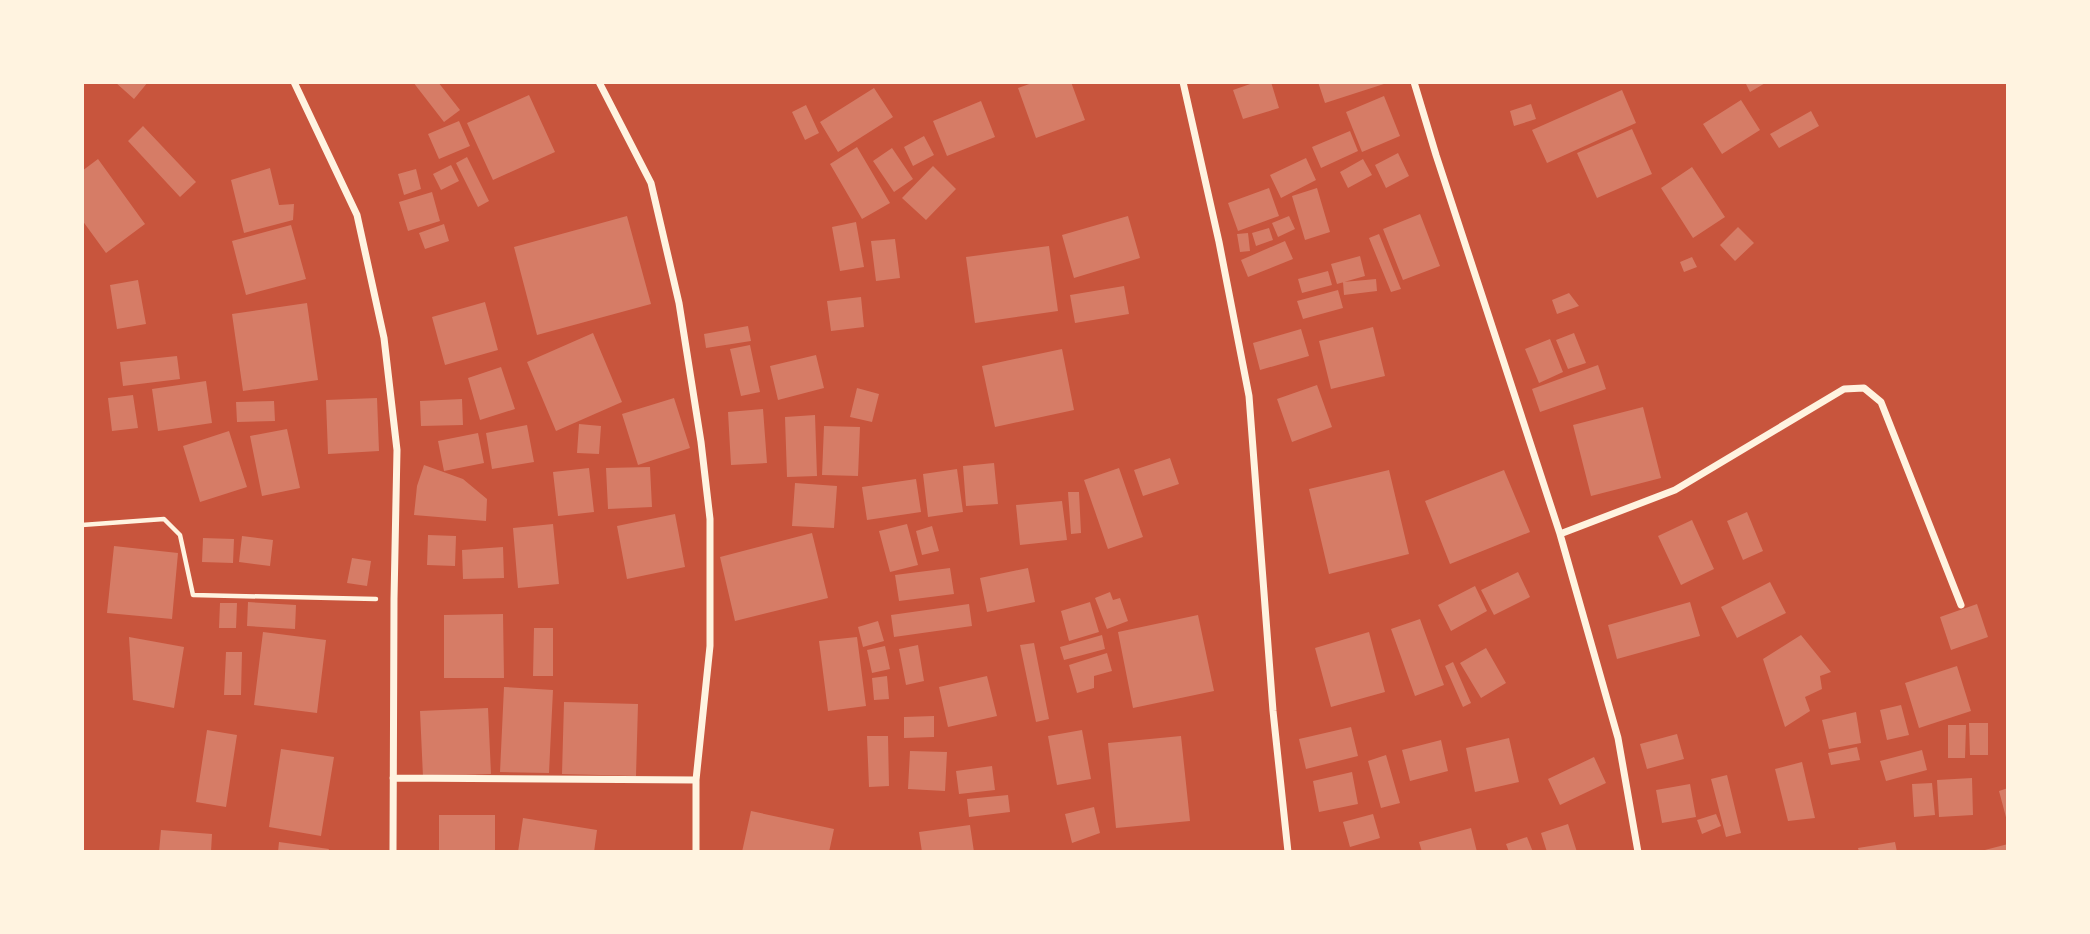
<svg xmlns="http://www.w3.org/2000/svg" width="2090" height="934" viewBox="0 0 2090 934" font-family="'Open Sans',sans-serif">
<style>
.building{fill:#d67c66}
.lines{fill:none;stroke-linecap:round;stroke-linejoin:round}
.path{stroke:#fff3e0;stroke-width:4.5}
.minor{stroke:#fff3e0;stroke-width:7}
</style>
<rect width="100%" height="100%" fill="#c8553d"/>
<path class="building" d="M115,82H148L134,99Z
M413,82H438L460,110L444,122Z
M1035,82H1071L1085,120L1036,138L1018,88Z
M1256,82H1271L1279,108L1243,119L1233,90Z
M1318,82H1387V83L1325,103Z
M1745,82H1767L1750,92Z
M874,88L893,117L838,152L820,122Z
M1622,90L1636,123L1547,163L1532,130Z
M529,95L555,152L493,180L467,123Z
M1384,96L1400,136L1362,152L1346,112Z
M1741,100L1760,130L1722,154L1703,124Z
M981,101L995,137L947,156L933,121Z
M1531,104L1536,119L1514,126L1510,111Z
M806,105L819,133L805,140L792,112Z
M1811,111L1819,126L1779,148L1770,134Z
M459,121L470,146L439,159L428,134Z
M143,126L196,182L180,197L128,141Z
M1632,129L1652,174L1597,198L1577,153Z
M1350,131L1358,151L1321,168L1312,147Z
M924,136L934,155L913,166L904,147Z
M857,147L890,203L862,219L830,164Z
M892,148L913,179L894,192L873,161Z
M1398,153L1409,176L1386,188L1375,165Z
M467,157L489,201L478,207L456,163Z
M1306,158L1316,180L1281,198L1270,175Z
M98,159L145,224L106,253L82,220V171Z
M1363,159L1372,175L1348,188L1340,172Z
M451,165L459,181L441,190L433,174Z
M933,166L956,189L926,220L902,198Z
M1692,167L1725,217L1693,238L1661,188Z
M270,168L279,205L294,204L293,220L244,233L231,180Z
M416,169L421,189L404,195L398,174Z
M1269,188L1279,216L1238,231L1228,203Z
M1317,188L1330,232L1305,240L1292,196Z
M432,192L440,221L408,231L399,202Z
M1420,214L1440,266L1403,280L1383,229Z
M627,216L651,304L537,335L514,247Z
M1128,216L1140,258L1074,278L1062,235Z
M1289,216L1295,229L1278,237L1272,223Z
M856,222L864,267L840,271L832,227Z
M444,224L449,241L425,249L419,233Z
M291,225L306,279L246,295L232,241Z
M1738,227L1754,243L1735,261L1720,245Z
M1269,228L1273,240L1256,246L1252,233Z
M1248,233L1250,251L1240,252L1237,234Z
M1379,234L1401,289L1391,292L1369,238Z
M895,239L900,278L876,281L871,241Z
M1285,241L1293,259L1248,277L1241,260Z
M1049,246L1058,311L975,323L966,257Z
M1360,256L1365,276L1337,284L1331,264Z
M1692,257L1697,267L1684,272L1680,262Z
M1328,271L1332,285L1302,293L1298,279Z
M1376,279L1377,291L1344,295L1343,282Z
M138,280L146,324L117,329L110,285Z
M1124,286L1129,314L1075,323L1070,295Z
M1338,290L1343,308L1303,319L1297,301Z
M1569,293L1579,306L1557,314L1552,300Z
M861,297L864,327L831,331L827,301Z
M485,302L498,350L445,365L432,317Z
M307,303L318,380L243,391L232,314Z
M748,326L751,341L706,348L704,334Z
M1373,327L1385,376L1331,389L1319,341Z
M1301,329L1309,356L1260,370L1253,343Z
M593,333L622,402L556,431L527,362Z
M1574,333L1586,363L1568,369L1556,340Z
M1550,339L1563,372L1539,383L1525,349Z
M750,345L760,392L741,396L730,349Z
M1062,349L1074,410L995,427L982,366Z
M816,355L824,388L778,400L770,366Z
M177,356L180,379L123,386L120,362Z
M1598,365L1606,389L1540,412L1532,389Z
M501,367L515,409L480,420L468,378Z
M206,381L212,423L158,431L152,389Z
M1317,385L1332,427L1292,442L1277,399Z
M857,388L879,394L872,422L850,417Z
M133,395L138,428L112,431L108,398Z
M377,398L379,451L328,454L326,400Z
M674,398L690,448L638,465L622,414Z
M462,399L463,425L421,426L420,401Z
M274,401L275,421L237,422L236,402Z
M1643,407L1661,478L1591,496L1573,425Z
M763,409L767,463L731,465L728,412Z
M815,415L817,476L787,477L785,417Z
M579,424L601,426L599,454L577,453Z
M527,425L534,462L492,469L486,433Z
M824,426L860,427L858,476L822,475Z
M287,429L300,488L262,496L250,436Z
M229,431L247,487L200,502L183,446Z
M478,433L484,463L444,471L438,441Z
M1170,458L1179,484L1143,496L1134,470Z
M994,463L998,504L966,506L963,466Z
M424,465L463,479L487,499L486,521L414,515L417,486Z
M650,467L652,507L608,509L606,468Z
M589,468L594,512L558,516L553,472Z
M1119,468L1143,537L1108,549L1084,480Z
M957,469L963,512L928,517L923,474Z
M1389,470L1409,554L1329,574L1309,489Z
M1504,470L1530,532L1450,564L1425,501Z
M916,479L921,512L867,520L862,487Z
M795,483L837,486L834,528L792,526Z
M1068,492H1079L1081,533L1071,534Z
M1062,501L1067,540L1020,545L1016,505Z
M1747,512L1763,551L1743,560L1727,521Z
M675,514L685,567L627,579L617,526Z
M1692,520L1714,569L1681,585L1658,536Z
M553,524L559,584L518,588L513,528Z
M907,524L918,565L890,572L879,531Z
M932,526L939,551L922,555L916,531Z
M812,533L828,598L735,621L720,557Z
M428,535L456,536L455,566L427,565Z
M242,536L273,540L270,566L239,562Z
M203,538L234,539L233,563L202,562Z
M114,546L178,553L172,619L107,613Z
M503,547L504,578L463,579L462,550Z
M352,558L371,561L367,586L347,583Z
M950,568L954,594L899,601L895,575Z
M1028,568L1035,602L987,612L980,578Z
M1518,572L1530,597L1494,615L1481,590Z
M1770,582L1786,613L1737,638L1721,607Z
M1475,586L1487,611L1451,631L1438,605Z
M1110,592L1113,600L1120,598L1128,621L1107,629L1095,598Z
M248,602L296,605L295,629L247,626Z
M1090,602L1099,632L1069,641L1061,611Z
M1690,602L1700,636L1617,659L1608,625Z
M220,603H237L236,628H219Z
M969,604L972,626L894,637L891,615Z
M1977,604L1988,637L1951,650L1940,617Z
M503,614L504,678H444V615Z
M1198,615L1214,691L1133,708L1118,632Z
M1420,619L1444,685L1415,696L1391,629Z
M878,621L884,641L863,647L858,627Z
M534,628H553V676H533Z
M263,632L326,640L317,713L254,705Z
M1369,632L1385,692L1331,707L1315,648Z
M1102,635L1105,649L1064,660L1060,647Z
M1801,635L1831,672L1820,676L1822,689L1805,697L1810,711L1785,727L1763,659Z
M129,637L184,647L174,708L133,700Z
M857,637L866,706L828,711L819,641Z
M1034,643L1049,719L1036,722L1020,645Z
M918,645L924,681L906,685L899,649Z
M885,646L890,669L872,673L867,650Z
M1486,648L1506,683L1481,698L1460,663Z
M226,652H242L241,695H224Z
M1107,653L1112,671L1094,676V688L1077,693L1069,665Z
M1453,662L1471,703L1463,707L1445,666Z
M1957,666L1971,711L1919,728L1905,683Z
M887,676L889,699L874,700L872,678Z
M987,676L997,716L948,727L939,687Z
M504,687L553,690L549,773L500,772Z
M564,702L638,704L636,776L562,774Z
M1901,705L1909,735L1887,740L1880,710Z
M488,708L491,774L423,777L420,711Z
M1856,712L1861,743L1829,749L1822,720Z
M934,716V737L904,738V717Z
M1969,723H1988V755H1970Z
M1948,725H1966L1965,758H1948Z
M1351,727L1358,756L1306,769L1299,739Z
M207,730L237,735L226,807L196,802Z
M1082,730L1091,779L1057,785L1048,736Z
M1677,734L1684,759L1647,769L1640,744Z
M867,736H888L889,786L869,787Z
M1181,736L1190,821L1116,828L1108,743Z
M1509,738L1519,782L1475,792L1466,748Z
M1441,740L1448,771L1410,781L1402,750Z
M1857,747L1860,760L1831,765L1828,753Z
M281,749L334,757L321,836L269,827Z
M1922,750L1927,770L1886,781L1880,761Z
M910,751L947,752L945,791L908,789Z
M1386,755L1400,803L1381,808L1368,761Z
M1594,757L1606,783L1560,805L1548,779Z
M1802,762L1815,818L1788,821L1775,769Z
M992,766L995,790L959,794L956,771Z
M1352,772L1358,804L1319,812L1313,781Z
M1727,775L1741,833L1726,837L1711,779Z
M1972,778L1973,815L1939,817L1937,780Z
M1932,783L1935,815L1914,817L1912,784Z
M1690,784L1696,817L1662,823L1656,790Z
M2008,788V820L2007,821L1999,791Z
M1008,795L1010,812L969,817L967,799Z
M1094,807L1100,833L1072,843L1065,814Z
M751,811L834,829L829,852H742Z
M1373,814L1380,838L1350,847L1343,822Z
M1716,814L1721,826L1702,834L1697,820Z
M439,815H495V852H439Z
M523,818L597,830L594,852H518Z
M1568,824L1577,852H1547L1541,833Z
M970,825L974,852H922L919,832Z
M1471,828L1477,852H1422L1419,842Z
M161,830L212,834L211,852H159Z
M1527,837L1533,852H1509L1506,844Z
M279,842L329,849L328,852H278Z
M1895,842L1897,852H1859L1858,848Z
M2008,844V852H1981V851Z"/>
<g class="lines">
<path class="path" d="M82,525L164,519L180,535L193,595L376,599"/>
<path class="minor" d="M294,82L357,215L384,338L397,450L394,599L393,852
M599,82L651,183L679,303L701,442L710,519V646L696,780V852
M1183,82L1219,242L1249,396L1273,711L1288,852
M1414,82L1436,155L1560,534L1618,738L1638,852
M1560,534L1675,490L1844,389L1864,388L1881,402L1961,605
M393,778L696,780"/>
</g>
<rect width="2090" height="934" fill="none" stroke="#fff3e0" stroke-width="168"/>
</svg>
